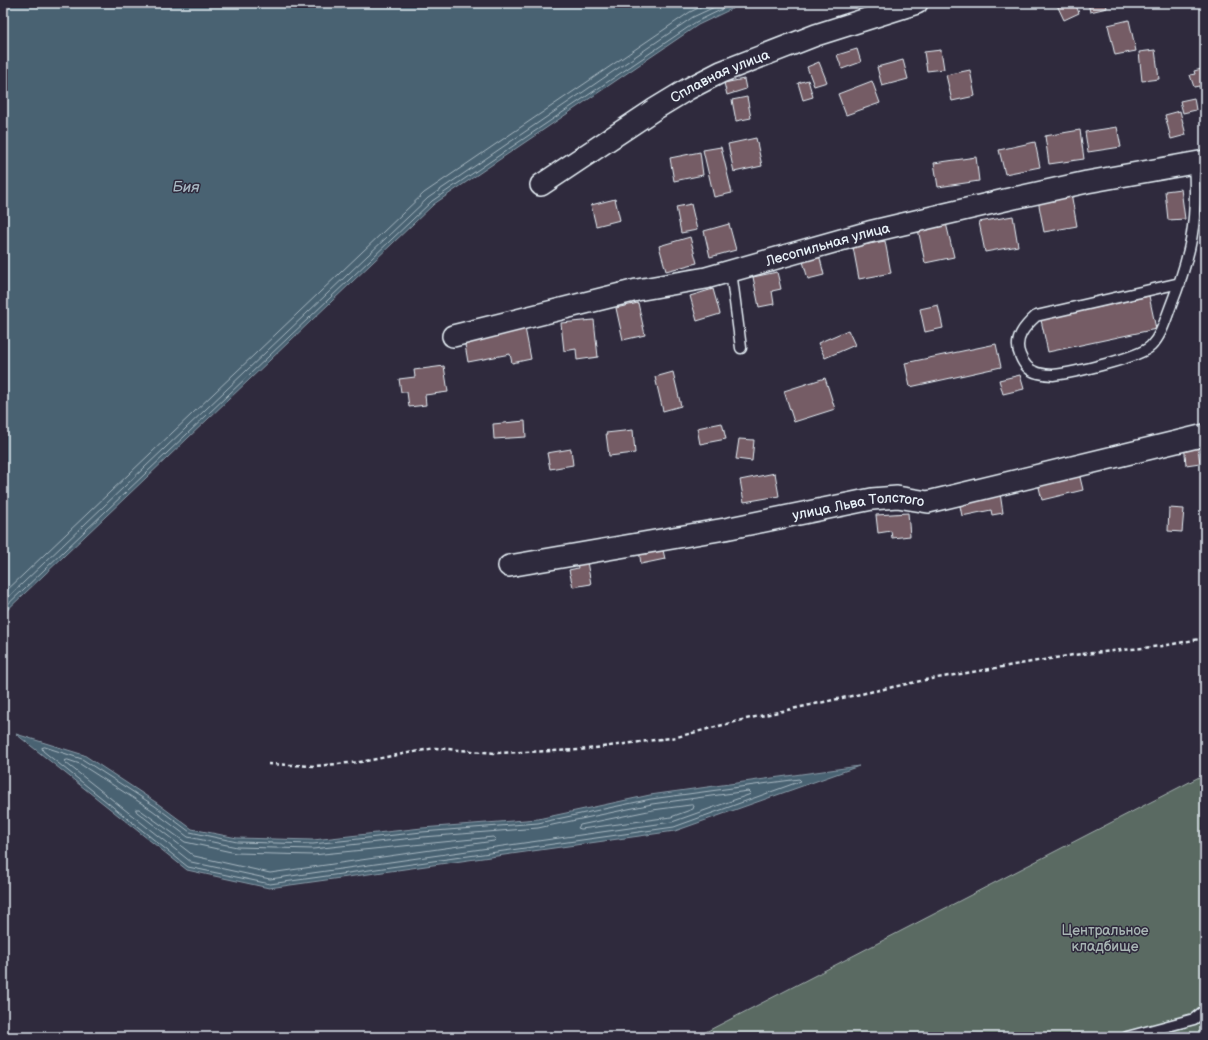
<svg xmlns="http://www.w3.org/2000/svg" width="1208" height="1040" viewBox="0 0 1208 1040" font-family="'Balsamiq Sans',sans-serif">
<style>
.green{fill:#5a6b62;stroke:#a1aead}
.water{fill:#496272;stroke:#899ba8}
.lines{fill:none;stroke-linecap:round;stroke-linejoin:round}
.shore{stroke:#a8b8c2;stroke-width:1}
.building{fill:#745c65;stroke:#e8f1f8}
.lane-casing{stroke:#e8f1f8;stroke-width:13}
.street-casing{stroke:#e8f1f8;stroke-width:24}
.path{stroke:#e8f1f8;stroke-width:2.5;stroke-dasharray:4 3;stroke-linecap:butt}
.lane{stroke:#2f2a3d;stroke-width:10}
.street{stroke:#2f2a3d;stroke-width:21}
.labels{text-anchor:middle;stroke-width:3;stroke-linejoin:round;paint-order:stroke}
.street-label{font-size:14px;fill:#e8f1f8;stroke:#2f2a3d}
.park-label{font-size:14px;fill:#a8b5b4;stroke:#2f2a3d}
.water-label{font-size:15px;font-style:italic;fill:#a8b8c2;stroke:#2f2a3d}
</style>
<rect width="100%" height="100%" fill="#2f2a3d"/>
<filter id="ink" filterUnits="userSpaceOnUse"><feTurbulence type="fractalNoise" baseFrequency=".025" numOctaves="2"/><feDisplacementMap in="SourceGraphic" scale="8" xChannelSelector="R" yChannelSelector="G"/><feConvolveMatrix kernelMatrix="1 2 1 2 8 2 1 2 1" color-interpolation-filters="sRGB"/></filter>
<g filter="url(#ink)">
<path class="green" d="M1205,774V1037H696Z"/>
<path class="water" d="M3,3H744L698,25L434,204L3,614Z
M16,734L84,755L157,803L192,829L237,838L313,840L422,828L538,819L650,795L859,766L675,831L269,888L187,870Z"/>
<g class="lines">
<path class="shore" d="M3,594L424,193L690,12L709,3
M3,602L428,198L693,17L723,3
M3,609L432,201L696,22L735,3
M45,747L82,759L155,806L190,832L237,842L313,844L422,832L538,823L651,799L799,779L801,781L674,827L270,884L188,867L43,751L42,748Z
M68,760L80,764L152,810L188,837L237,847L313,849L423,837L538,828L652,804L748,791L751,794L672,822L270,879L191,862L66,763L65,761Z
M692,805L694,806L693,809L671,817L581,829L578,828L580,825L653,810Z
M136,809H139L185,842L236,853L313,855L493,837L496,839L494,841L270,873L194,856L137,812Z"/>
</g>
<path class="building" d="M1056,3H1075L1079,13L1064,20Z
M1088,3H1106L1107,8L1090,12Z
M1129,20L1136,51L1115,55L1108,25Z
M857,49L861,62L842,69L837,55Z
M941,50L944,69L927,71L924,52Z
M1155,50L1159,79L1142,81L1139,52Z
M903,60L908,79L882,86L877,67Z
M819,62L827,82L814,86L807,67Z
M1205,68V97L1202,98L1199,86L1194,87L1190,75L1195,74L1194,71Z
M970,70L975,96L952,101L946,75Z
M744,79L746,89L727,95L724,83Z
M808,80L813,97L803,100L798,83Z
M872,81L880,103L846,115L838,94Z
M747,97L751,118L736,121L732,100Z
M1194,98L1196,110L1183,113L1180,101Z
M1180,111L1186,135L1171,139L1165,115Z
M1117,127L1121,147L1088,152L1085,132Z
M1080,130L1084,159L1049,164L1045,136Z
M756,138L762,166L734,172L728,144Z
M1035,142L1040,167L1005,174L999,150Z
M721,147L732,193L714,197L703,150Z
M700,152L703,175L674,181L670,158Z
M976,157L979,181L938,187L934,163Z
M1181,189L1185,219L1168,220L1165,191Z
M1071,193L1077,226L1044,232L1038,200Z
M615,199L620,220L596,226L591,205Z
M691,204L697,230L681,233L676,207Z
M1013,216L1018,246L985,252L979,222Z
M946,223L954,257L925,263L918,229Z
M729,224L736,250L710,257L704,231Z
M690,237L697,263L666,271L659,246Z
M885,241L891,273L859,279L853,247Z
M819,254L824,275L808,279L802,258Z
M777,272L781,289L772,291L774,304L759,307L753,277Z
M713,289L720,314L697,321L690,296Z
M1149,296L1156,329L1048,352L1041,320Z
M638,303L645,335L623,340L616,308Z
M938,305L943,328L925,332L920,309Z
M594,320L598,357L577,360L576,349L564,351L561,323Z
M525,328L531,359L512,363L510,354L468,362L464,339Z
M848,330L855,345L825,358L818,343Z
M996,344L1001,367L910,387L905,363Z
M444,366L448,392L425,395L426,405L409,407L407,392H401L399,379L415,377L414,370Z
M673,372L681,406L663,411L655,377Z
M1020,375L1024,389L1003,394L999,380Z
M825,378L835,409L794,422L784,391Z
M525,421L526,437L494,439L493,424Z
M722,423L726,439L700,444L697,428Z
M633,430L635,453L609,456L606,433Z
M739,439L754,440L752,461L736,459Z
M1197,442L1200,463L1186,465L1184,443Z
M571,449L573,465L550,469L547,453Z
M775,473L779,496L744,502L740,480Z
M1079,473L1083,490L1042,500L1038,483Z
M1000,493L1003,513L992,515L991,510L962,516L959,501Z
M1169,508L1184,509L1182,532L1168,531Z
M908,513L910,536L892,538L891,531L878,533L876,515Z
M662,546L665,559L641,564L639,550Z
M587,562L591,584L573,587L569,570L578,568L577,564Z"/>
<g class="lines">
<g class="lane-casing">
<path id="lane" d="M731,271L741,348
M1180,283L1036,316C1025,326 1013,339 1020,355C1023,363 1029,371 1038,373C1042,374 1048,375 1053,375C1072,373 1139,358 1151,346C1161,336 1165,321 1170,308C1191,255 1198,222 1194,164
M1127,1037L1194,1019L1205,1010"/>
</g>
<g class="street-casing">
<g id="street">
<path id="s1" d="M541,185L655,109L688,89L721,72L816,35L917,3"/>
<path id="s2" d="M453,336L637,290L706,278L869,232L1005,200L1087,182L1205,161"/>
<path id="s3" d="M509,566L725,529L872,499L897,497L928,502L1205,435"/>
</g>
</g>
<path class="path" d="M268,764L315,766L360,762L435,748L495,753L580,750L677,737L746,719L925,680L1073,655L1162,646L1205,638"/>
<use href="#lane" class="lane"/>
<use href="#street" class="street"/>
</g>
</g>
<g class="labels">
<g class="street-label">
<text dy="5" stroke="none"><textPath href="#s1" startOffset="210">Сплавная улица</textPath></text>
<text dy="5" stroke="none"><textPath href="#s2" startOffset="386">Лесопильная улица</textPath></text>
<text dy="5" stroke="none"><textPath href="#s3" startOffset="355">улица Льва Толстого</textPath></text>
</g>
<g class="park-label">
<text x="1105" y="935">Центральное<tspan x="1105" dy="16">кладбище</tspan></text>
</g>
<g class="water-label">
<text x="186" y="192">Бия</text>
</g>
</g>
<rect width="1208" height="1040" fill="none" stroke="#2f2a3d" stroke-width="16"/>
<rect x="8" y="8" width="1192" height="1024" fill="none" stroke="#e8f1f8" stroke-width="1.5" filter="url(#ink)"/>
</svg>
